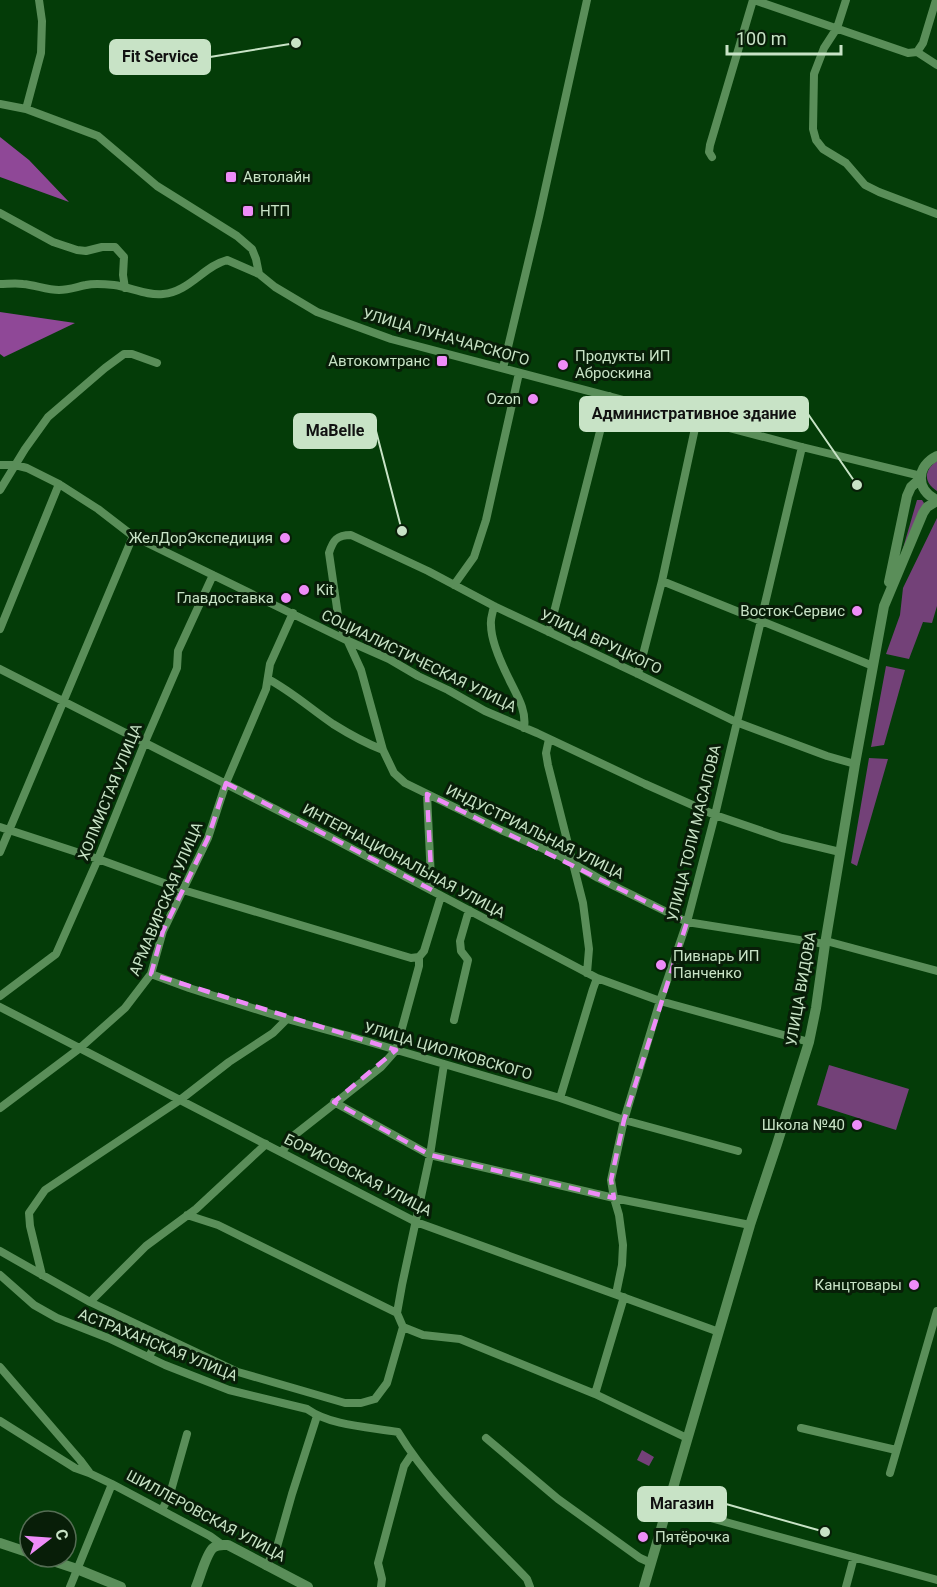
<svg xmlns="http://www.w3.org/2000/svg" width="937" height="1587" viewBox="0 0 937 1587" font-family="Roboto,sans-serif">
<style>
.green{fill:#734178}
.forest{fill:#8f4897}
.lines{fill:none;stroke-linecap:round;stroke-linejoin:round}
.minor{stroke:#5a8e59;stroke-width:8}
.tertiary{stroke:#5a8e59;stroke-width:10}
.marked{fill:none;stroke:#ee8cf8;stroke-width:4.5;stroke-dasharray:12 8;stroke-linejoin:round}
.poi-dot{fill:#ee8cf8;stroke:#081e08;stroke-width:2}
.labels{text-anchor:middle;stroke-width:6;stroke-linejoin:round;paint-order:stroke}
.poi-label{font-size:15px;fill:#c8e3c6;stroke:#081e08;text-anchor:end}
.street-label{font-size:15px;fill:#c8e3c6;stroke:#081e08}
.leader{fill:none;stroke:#c8e3c6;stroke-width:2}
.callout-dot{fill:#c8e3c6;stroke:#081e08;stroke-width:2}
.callout{fill:#c8e3c6;stroke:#c8e3c6;stroke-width:2}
.callout-label{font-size:16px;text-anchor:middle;font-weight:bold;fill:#111}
</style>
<rect width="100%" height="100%" fill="#043c08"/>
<path class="green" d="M937,461V491C923,482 924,470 937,461Z
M917,500H922L924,503L897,569Z
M937,518V606L932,623L923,622L909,659L886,654L900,615L903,588Z
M886,666L905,670L884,745L871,747Z
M869,758L888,759L857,866L851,863Z
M829,1065L909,1089L896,1130L817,1105Z
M642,1450L654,1457L649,1466L637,1460Z"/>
<path class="forest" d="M0,137L29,160L69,202L0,177Z
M0,312L75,323L4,357L0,354Z"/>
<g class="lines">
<path class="minor" d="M754,0L908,53L917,52L937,65
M846,0L837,28L824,48L814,74L813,129L816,140L823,149L846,163L865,185L879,192L937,214
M917,52L923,43L936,0
M0,104L26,109L98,136L157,186L237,236L252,249L256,259L259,274L275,287L317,312L391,339L802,447L921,476
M26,109L41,53L42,21L39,0
M712,157L709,152L710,145L753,0
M0,213L53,242L77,250L86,251L102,247H115L124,257L123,275L125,288
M0,284C7,284 16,283 23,284C35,285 47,290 59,290C69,290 76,287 86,285C94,283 105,284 114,285C130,287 147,296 163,294C189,292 204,266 227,260L259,274
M503,368L539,217L587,0
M0,465H15L27,468L59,484L98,509L133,536L346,640L389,659L418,676L448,690L485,711L537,733L645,784L715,815L782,838L840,852
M0,490L25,449L48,417L105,368L124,354H132L157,363
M662,581L873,666
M454,585L474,557L486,520L519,373
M494,606C493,612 490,619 491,625C491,640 502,665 509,679C516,694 527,710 524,728
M0,629L59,484
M549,632L609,396
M0,669L330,837L597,978L660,1001L809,1042
M638,674L662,581L697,419
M268,679C291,691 311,709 333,724C349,734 365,743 383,750
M549,739L546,753L548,765L583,903L589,949L587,973
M427,794L431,879L430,889
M0,827L98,859L183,890L411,958L419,957
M0,852L133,536
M826,941L937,971
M825,944L687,922L598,878L560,856L501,830L405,783L394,773L383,750L361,670L339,622L329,553C333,540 337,535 351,535L428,571L494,606L638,674L736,722L827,756L855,764
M151,974L189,988L287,1019L349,1036L560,1098L624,1120L738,1151
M0,996L56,954L98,859L145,742L177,668L178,651L213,575
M0,1007L416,1222L719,1332
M454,1020L468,960L461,951L460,941L469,910
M560,1098L593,989L597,978
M334,1102L430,1155L614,1198L750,1225
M0,1108L80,1048L125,1008L151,974L163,931L208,838L226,783L266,689L270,664L293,613
M282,1152L292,1137L381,1067L396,1050L419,966V957L424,951L441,896
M187,1215L218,1225L397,1313
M0,1251L90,1302L238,1372L345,1403H361L375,1399L387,1383L403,1327L397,1313L402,1285L430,1155L444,1064
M0,1275L34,1305L57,1318L108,1338L165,1365L229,1390L307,1409C331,1426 369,1427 398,1432C432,1488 482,1532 527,1579L530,1587
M42,1275L30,1226L29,1213L45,1190L180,1100L229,1062L273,1033L287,1019
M616,1294L622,1265L623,1245L619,1215L614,1198L611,1180L624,1120L660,1001L687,922L715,815L802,447
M90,1302L146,1246L196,1209L266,1144
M403,1327L423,1335L460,1339L595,1394L687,1438
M149,1356L161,1336
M0,1367L80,1460L89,1472
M595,1394L624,1297
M0,1421L75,1468L89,1473L112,1484L210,1536L221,1544
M801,1428L896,1450
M486,1438L558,1499L640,1558L651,1563
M890,1473L937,1311
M667,1506L937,1580
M162,1510L170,1494L187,1434
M266,1566L277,1547L292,1494L317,1416
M70,1587L112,1484
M381,1587L382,1579L378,1563L404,1466L412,1454
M846,1587L854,1557"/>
<path class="tertiary" d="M937,456C916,466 915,490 937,500
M889,582L907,496L911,487L921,478
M0,1543L30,1553
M41,1557L77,1569L121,1587
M196,1587C200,1578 206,1554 213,1548C217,1544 223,1545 228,1545L308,1587
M644,1587L750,1225L777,1144L809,1042L816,1008L825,944L855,764L884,606L923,513L927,507L937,501"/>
</g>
<path class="marked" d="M226,783L432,890L427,794L687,922L624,1120L611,1180L614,1198L430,1155L334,1102L396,1050L151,974L163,931L208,838Z"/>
<g class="poi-dot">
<rect x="225" y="171" width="12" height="12" rx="3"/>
<rect x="242" y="205" width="12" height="12" rx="3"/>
<rect x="436" y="355" width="12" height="12" rx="3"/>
<circle cx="563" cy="365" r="6"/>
<circle cx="533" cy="399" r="6"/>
<circle cx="285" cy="538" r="6"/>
<circle cx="304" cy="590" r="6"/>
<circle cx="286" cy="598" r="6"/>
<circle cx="857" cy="611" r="6"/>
<circle cx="661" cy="965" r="6"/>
<circle cx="857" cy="1125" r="6"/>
<circle cx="914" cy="1285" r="6"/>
<circle cx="643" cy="1537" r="6"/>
</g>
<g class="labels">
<g class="poi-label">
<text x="243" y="182" text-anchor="start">Автолайн</text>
<text x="260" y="216" text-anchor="start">НТП</text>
<text x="575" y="361" text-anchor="start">Продукты ИП<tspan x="575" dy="17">Аброскина</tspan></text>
<text x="430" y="366">Автокомтранс</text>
<text x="521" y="404">Ozon</text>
<text x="273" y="543">ЖелДорЭкспедиция</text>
<text x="316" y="595" text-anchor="start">Kit</text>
<text x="274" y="603">Главдоставка</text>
<text x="845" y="616">Восток-Сервис</text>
<text x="673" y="961" text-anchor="start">Пивнарь ИП<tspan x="673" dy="17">Панченко</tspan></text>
<text x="845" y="1130">Школа №40</text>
<text x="902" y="1290">Канцтовары</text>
<text x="655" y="1542" text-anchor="start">Пятёрочка</text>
</g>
<g class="street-label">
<text transform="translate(446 337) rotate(16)" y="5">УЛИЦА ЛУНАЧАРСКОГО</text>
<text transform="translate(601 642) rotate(25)" y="5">УЛИЦА ВРУЦКОГО</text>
<text transform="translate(419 661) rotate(26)" y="5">СОЦИАЛИСТИЧЕСКАЯ УЛИЦА</text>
<text transform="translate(110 792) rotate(-68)" y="5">ХОЛМИСТАЯ УЛИЦА</text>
<text transform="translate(535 832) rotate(26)" y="5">ИНДУСТРИАЛЬНАЯ УЛИЦА</text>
<text transform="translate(694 833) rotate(-76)" y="5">УЛИЦА ТОЛИ МАСАЛОВА</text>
<text transform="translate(404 861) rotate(28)" y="5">ИНТЕРНАЦИОНАЛЬНАЯ УЛИЦА</text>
<text transform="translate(166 899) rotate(-67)" y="5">АРМАВИРСКАЯ УЛИЦА</text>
<text transform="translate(801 989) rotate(-80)" y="5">УЛИЦА ВИДОВА</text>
<text transform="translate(448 1051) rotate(16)" y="5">УЛИЦА ЦИОЛКОВСКОГО</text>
<text transform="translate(358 1175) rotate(27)" y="5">БОРИСОВСКАЯ УЛИЦА</text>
<text transform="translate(158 1345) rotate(22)" y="5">АСТРАХАНСКАЯ УЛИЦА</text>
<text transform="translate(206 1516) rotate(28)" y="5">ШИЛЛЕРОВСКАЯ УЛИЦА</text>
</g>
</g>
<path class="leader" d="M296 43L210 57M857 485L808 414M402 531L376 431M825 1532L726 1504"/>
<g class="callout-dot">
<circle cx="296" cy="43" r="6"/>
<circle cx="857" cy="485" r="6"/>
<circle cx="402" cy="531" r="6"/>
<circle cx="825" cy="1532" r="6"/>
</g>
<g class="callout">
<rect x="110" y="40" width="100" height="34" rx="6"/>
<rect x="580" y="397" width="228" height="34" rx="6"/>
<rect x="294" y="414" width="82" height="34" rx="6"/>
<rect x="638" y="1487" width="88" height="34" rx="6"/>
</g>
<g class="callout-label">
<text x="160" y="62">Fit Service</text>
<text x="694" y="419">Административное здание</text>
<text x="335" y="436">MaBelle</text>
<text x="682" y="1509">Магазин</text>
</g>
<g transform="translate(48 1539) rotate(73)"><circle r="28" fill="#081e08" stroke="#556d54" stroke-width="1.5"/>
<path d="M0-4.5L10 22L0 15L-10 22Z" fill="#ee8cf8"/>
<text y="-9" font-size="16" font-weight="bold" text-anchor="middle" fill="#c8e3c6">С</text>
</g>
<path d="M727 45v9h114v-9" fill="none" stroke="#c8e3c6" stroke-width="3"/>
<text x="736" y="45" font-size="18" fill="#c8e3c6" stroke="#081e08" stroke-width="4.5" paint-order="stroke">100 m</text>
</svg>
